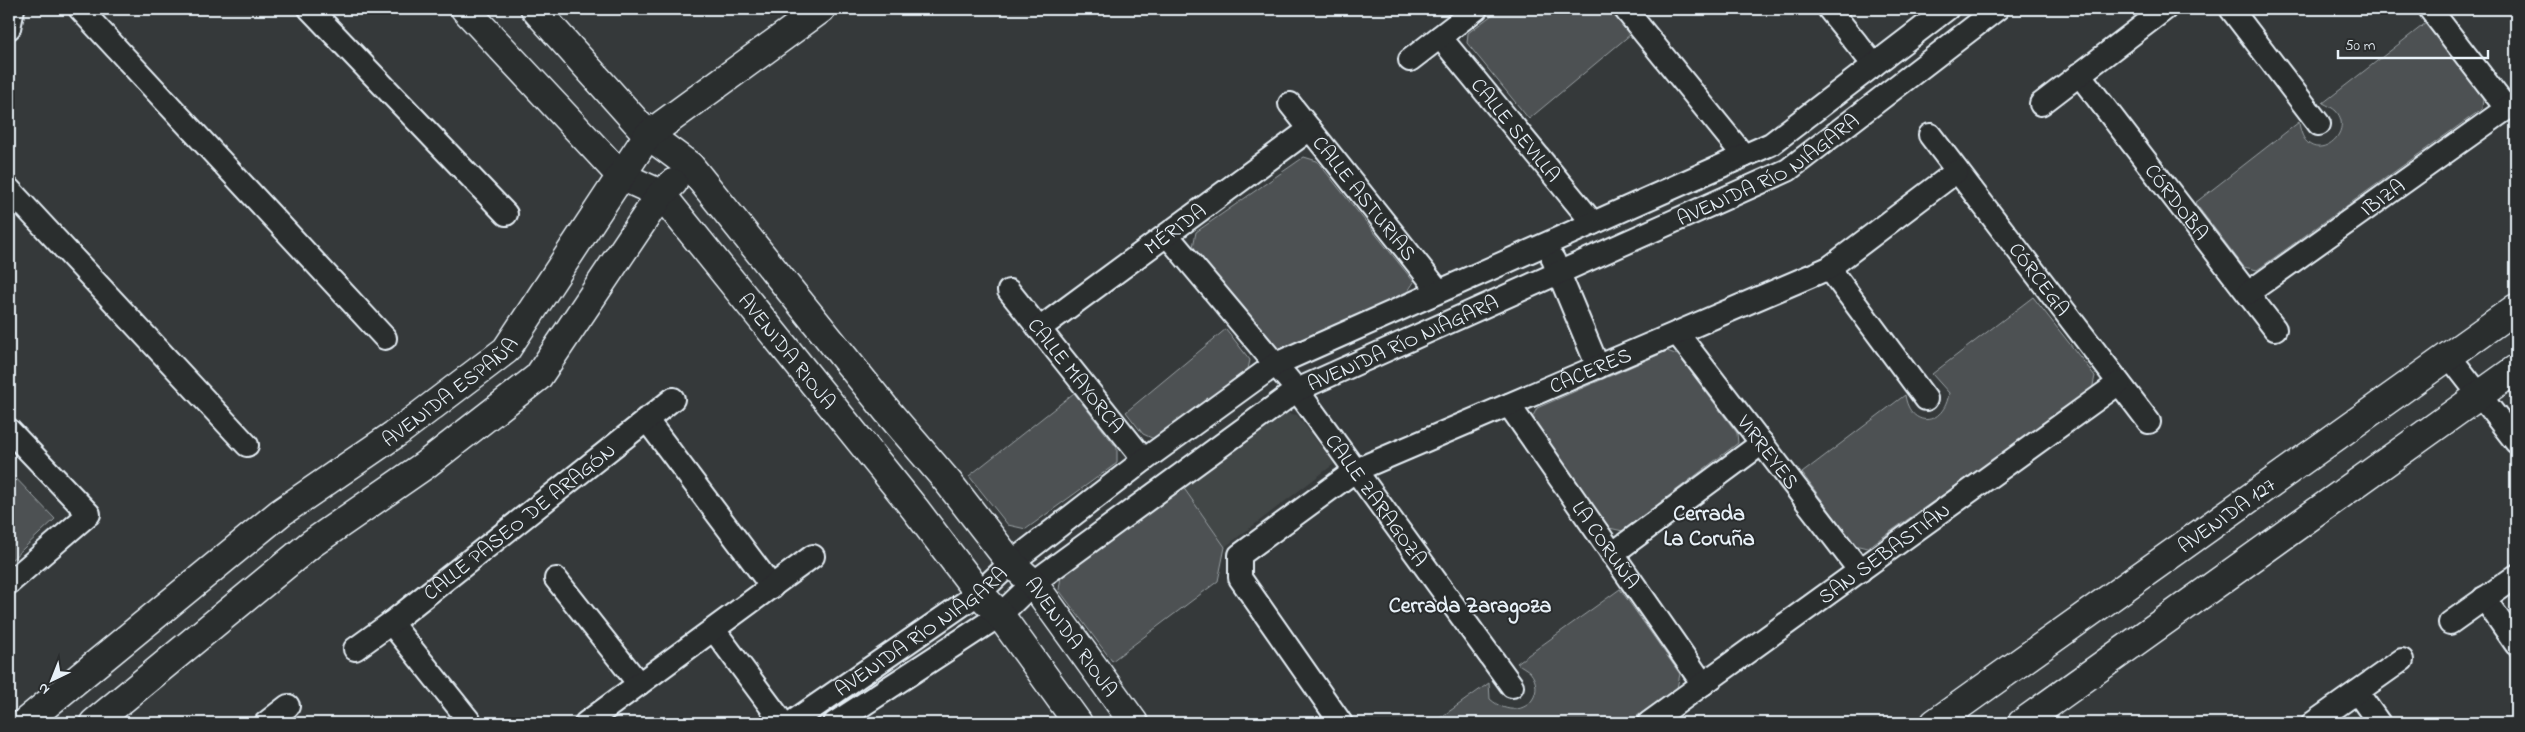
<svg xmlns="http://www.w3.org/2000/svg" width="2525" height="732" viewBox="0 0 2525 732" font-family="'Indie Flower',sans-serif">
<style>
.built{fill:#424647}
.green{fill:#4d5152;stroke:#9aa1a5}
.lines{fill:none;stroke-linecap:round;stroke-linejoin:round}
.minor-casing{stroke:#e8f1f8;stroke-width:26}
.major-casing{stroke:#e8f1f8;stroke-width:31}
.minor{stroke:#2a2d2e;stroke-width:22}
.major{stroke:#2a2d2e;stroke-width:28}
.labels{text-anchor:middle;stroke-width:4;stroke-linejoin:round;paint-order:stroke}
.street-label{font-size:21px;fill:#e8f1f8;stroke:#2a2d2e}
.neighbourhood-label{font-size:22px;font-weight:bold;fill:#e8f1f8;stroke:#2a2d2e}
</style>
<rect width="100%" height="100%" fill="#35393a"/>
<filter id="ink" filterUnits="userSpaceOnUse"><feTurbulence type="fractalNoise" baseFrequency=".02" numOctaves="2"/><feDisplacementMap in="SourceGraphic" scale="10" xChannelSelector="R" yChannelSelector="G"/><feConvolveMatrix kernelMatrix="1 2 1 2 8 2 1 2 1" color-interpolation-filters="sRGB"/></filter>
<g filter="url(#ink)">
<path class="built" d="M1284,413L1297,415L1334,464L1225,547L1183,487Z"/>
<path class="green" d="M1500,9H1609L1631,34L1529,119L1467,43L1468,33Z
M2426,23L2483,98L2482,109L2257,270L2244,267L2195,203L2299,122C2305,172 2358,136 2336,111C2333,108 2327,105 2323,103Z
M1304,157L1317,161L1414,282L1408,291L1286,352L1272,347L1193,247L1196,232Z
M2033,297L2095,376L2092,390L1867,548L1855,545L1802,473L1905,395C1910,429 1944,427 1949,393L1932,374Z
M1226,329L1250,360L1248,369L1154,439L1143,434L1126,412Z
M1667,351L1678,355L1737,433L1738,443L1623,531L1609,528L1532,418L1537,408Z
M1074,393L1117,448V463L1026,529L1008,525L969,476Z
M9,471L55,519L9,562Z
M1183,487L1225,547L1218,581L1112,661L1059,590L1061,576Z
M1620,589L1680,674L1677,688L1627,723H1433L1489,683L1490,699C1519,725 1549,696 1530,672C1527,669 1521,666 1517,663Z"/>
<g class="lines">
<g class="minor-casing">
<g id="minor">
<path d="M80,9L385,338"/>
<path d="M310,9L506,214"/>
<path d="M1625,9L1744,156"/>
<path d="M1829,9L1874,65"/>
<path d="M2231,9L2319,124"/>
<path d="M2430,9L2507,109"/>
<path d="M9,28L13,9"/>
<path id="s1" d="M1440,37L1593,223"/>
<path d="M1410,60L1476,9"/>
<path id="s2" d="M2079,74L2275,329"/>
<path id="s3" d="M1290,104L1439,291"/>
<path d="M2041,104L2165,9"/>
<path id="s4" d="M1930,135L2149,422"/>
<path d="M9,189L247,445"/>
<path id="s5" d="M1167,235L1297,390L1512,686"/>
<path d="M1553,259L1598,367"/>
<path d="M1829,268L1926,399"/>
<path id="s6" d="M1009,291L1144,460"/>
<path id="s7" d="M2248,293L2516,102"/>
<path id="s8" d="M1039,329L1310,129"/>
<path id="s9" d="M1677,333L1860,571"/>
<path d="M2449,356L2516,442"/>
<path id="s10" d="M1509,405L1703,684"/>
<path d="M646,419L772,587"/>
<path d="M9,430L89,514L9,583"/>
<path d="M1612,554L1762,443"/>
<path d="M556,579L639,684"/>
<path d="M2484,598L2516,644"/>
<path d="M391,623L471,723"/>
<path d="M2450,623L2516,576"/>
<path d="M714,630L783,723"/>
<path id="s11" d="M355,649L391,623L673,399"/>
<path d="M2357,692L2379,723"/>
<path d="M266,723L288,706"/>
<path d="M586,723L813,556"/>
<path id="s12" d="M791,723L979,593L1011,563L1144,460L1276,364L1771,144L1947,9"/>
<path id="s13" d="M835,723L1000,615L1033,583L1297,390L1788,170L1997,9"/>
<path id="s14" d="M1341,723L1240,578V555L1356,470L1829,268L1957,171"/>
<path id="s15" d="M1649,723L2119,383"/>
<path d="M2313,723L2402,660"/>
</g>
</g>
<g class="major-casing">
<g id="major">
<path id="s16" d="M465,9L621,176L661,194L915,509L979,593L1000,615L1078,723"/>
<path id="s17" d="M535,9L648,135L690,166L888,412L948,482L1011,563L1033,583L1134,723"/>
<path id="s18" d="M24,723L280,513L398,432L506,350L648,135L821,9"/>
<path d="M94,723L311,544L425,465L538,377L661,194L673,183"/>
<path id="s19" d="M1935,723L2516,308"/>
<path d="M2022,723L2516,369"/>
</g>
</g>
<use href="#minor" class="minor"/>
<use href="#major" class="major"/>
</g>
</g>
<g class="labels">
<g class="street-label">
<text dy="7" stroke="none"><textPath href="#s1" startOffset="120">CALLE SEVILLA</textPath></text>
<text dy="7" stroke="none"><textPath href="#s13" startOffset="1091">AVENIDA RÍO NIÁGARA</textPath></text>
<text dy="7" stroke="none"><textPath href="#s3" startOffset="120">CALLE ASTURIAS</textPath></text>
<text dy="7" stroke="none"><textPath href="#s7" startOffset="165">IBIZA</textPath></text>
<text dy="7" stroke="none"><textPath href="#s2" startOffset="161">CÓRDOBA</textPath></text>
<text dy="7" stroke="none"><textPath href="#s8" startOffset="169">MÉRIDA</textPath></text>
<text dy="7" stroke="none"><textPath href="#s4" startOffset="181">CÓRCEGA</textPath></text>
<text dy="7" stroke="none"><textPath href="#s13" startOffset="686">AVENIDA RÍO NIÁGARA</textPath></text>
<text dy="7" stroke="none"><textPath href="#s16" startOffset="474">AVENIDA RIOJA</textPath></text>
<text dy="7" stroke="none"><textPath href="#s14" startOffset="598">CÁCERES</textPath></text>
<text dy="7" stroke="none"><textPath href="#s6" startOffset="108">CALLE MAYORCA</textPath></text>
<text dy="7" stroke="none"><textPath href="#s18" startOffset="540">AVENIDA ESPAÑA</textPath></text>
<text dy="7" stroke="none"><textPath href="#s9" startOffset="150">VIRREYES</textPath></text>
<text dy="7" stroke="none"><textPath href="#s5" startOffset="338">CALLE ZARAGOZA</textPath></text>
<text dy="7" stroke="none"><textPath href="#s19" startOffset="358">AVENIDA 127</textPath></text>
<text dy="7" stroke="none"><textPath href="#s11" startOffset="208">CALLE PASEO DE ARAGÓN</textPath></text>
<text dy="7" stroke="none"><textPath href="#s10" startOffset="170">LA CORUÑA</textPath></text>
<text dy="7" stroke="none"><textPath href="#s15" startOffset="290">SAN SEBASTIÁN</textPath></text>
<text dy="7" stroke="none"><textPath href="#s12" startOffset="159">AVENIDA RÍO NIÁGARA</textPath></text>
<text dy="7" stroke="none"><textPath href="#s17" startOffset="828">AVENIDA RIOJA</textPath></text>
</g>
<g class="neighbourhood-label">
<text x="1709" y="520">Cerrada<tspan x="1709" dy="25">La Coruña</tspan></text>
<text x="1470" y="612">Cerrada Zaragoza</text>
</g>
</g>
<rect width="2525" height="732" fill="none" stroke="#2a2d2e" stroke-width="30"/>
<rect x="15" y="15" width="2495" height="702" fill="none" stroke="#e8f1f8" stroke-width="2" filter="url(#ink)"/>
<g transform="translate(52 680) rotate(223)" stroke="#2a2d2e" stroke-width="4" paint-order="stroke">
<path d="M0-4L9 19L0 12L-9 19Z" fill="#e8f1f8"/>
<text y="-8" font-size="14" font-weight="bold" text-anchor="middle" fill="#e8f1f8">N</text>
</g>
<path d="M2338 50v8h150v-8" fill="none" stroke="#e8f1f8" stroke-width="2.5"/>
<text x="2345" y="50" font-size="15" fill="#e8f1f8" stroke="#2a2d2e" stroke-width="4" paint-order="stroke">50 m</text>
</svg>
